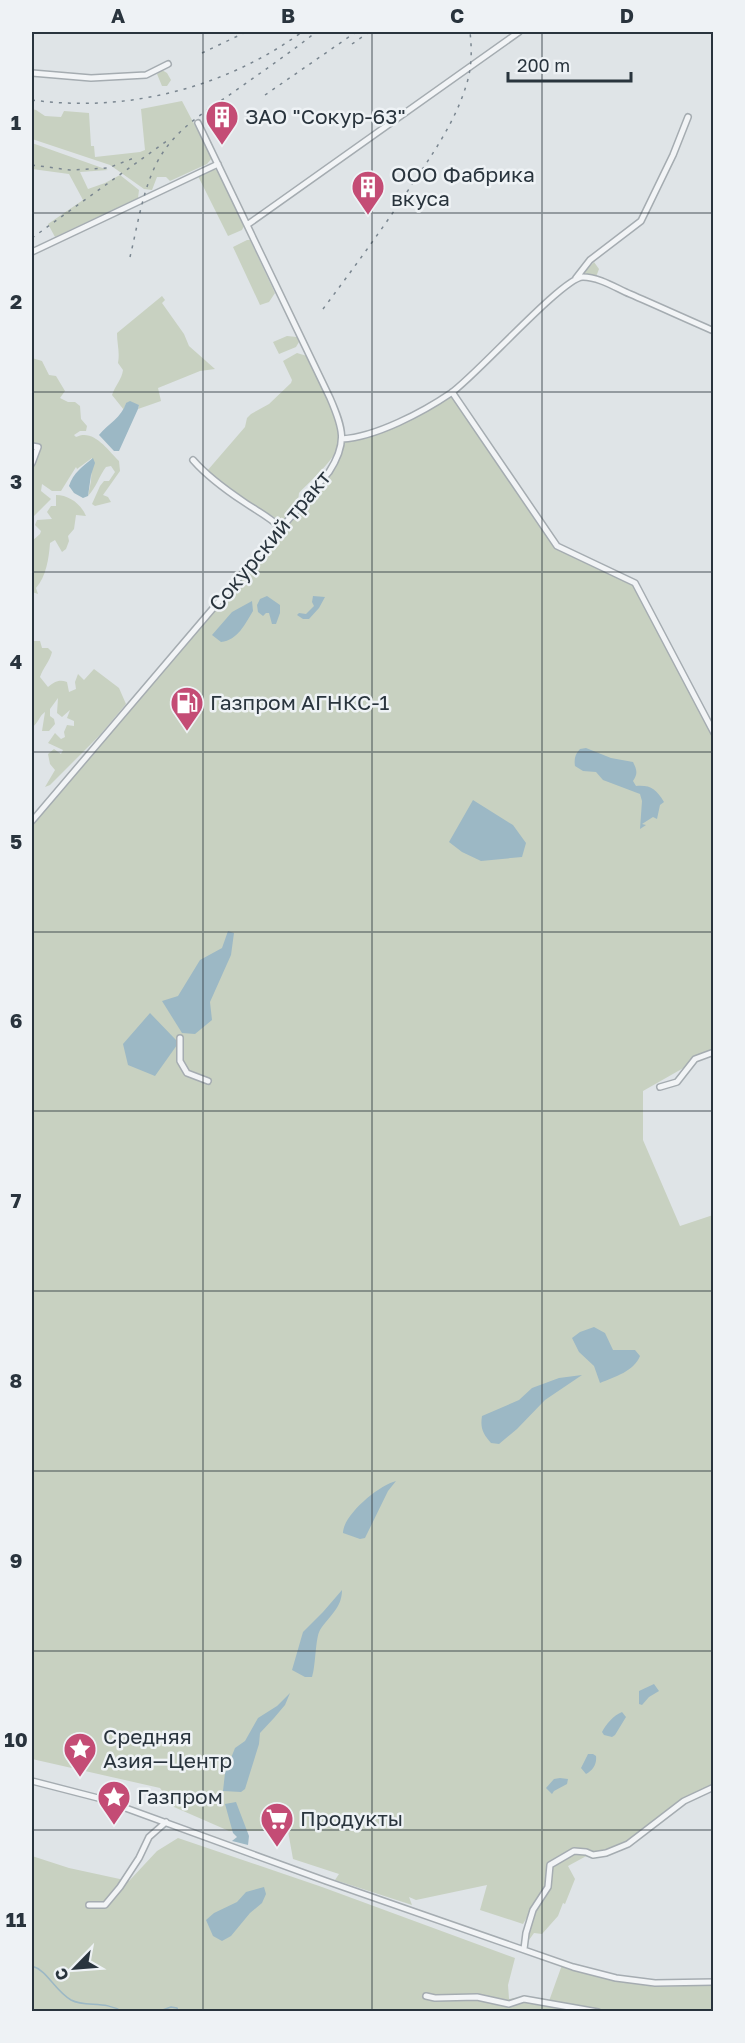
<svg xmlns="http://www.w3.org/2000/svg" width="745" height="2043" viewBox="0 0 745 2043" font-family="'Golos Text',sans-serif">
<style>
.green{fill:#c8d1c1}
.water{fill:#9cb8c5}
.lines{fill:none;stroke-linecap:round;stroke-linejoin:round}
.stream{stroke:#9cb8c5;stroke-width:1.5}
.minor-casing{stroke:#a5acb1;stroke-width:8}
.minor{stroke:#f2f4f6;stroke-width:5}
.rail{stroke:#7a8690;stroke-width:1.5;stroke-dasharray:3 6;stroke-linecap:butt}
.grid{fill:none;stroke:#29343d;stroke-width:1.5;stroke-opacity:0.55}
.labels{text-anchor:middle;stroke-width:5;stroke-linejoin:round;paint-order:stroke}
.poi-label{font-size:21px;fill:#29343d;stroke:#eef2f5;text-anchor:start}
.street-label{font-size:21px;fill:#29343d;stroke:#eef2f5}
.neatline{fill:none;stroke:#29343d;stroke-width:2}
.grid-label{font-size:20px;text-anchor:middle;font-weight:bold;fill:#29343d}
</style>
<rect width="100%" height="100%" fill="#dfe4e7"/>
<path class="green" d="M162,70L167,73L171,80L167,86H162L157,74Z
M182,101L212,158L207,164L170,181L166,177H157L152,190L144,189L110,165L32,139V109L36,110L45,116L61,117L64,111L89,113L91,146H94L95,157L140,152L145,150L141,109Z
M32,143L108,170L80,172L88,189L105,183L120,175L139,190L138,198L55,237L48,224L83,200L69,174L32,169Z
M214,169L218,171L244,226L242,230L228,236L198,176Z
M247,240H250L275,293L269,302L260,305L233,247Z
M594,262L599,269L596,277L584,273Z
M162,296L165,300L162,303L184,334L189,346L215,369L200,371L158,388L161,401L138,409L139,405L126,403L124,410L112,395C115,386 122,379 123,370L118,363C120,352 117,344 117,333Z
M287,336L297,337L299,342L296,347L279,354L273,342Z
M297,353L307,356C316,377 345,424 338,447C331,464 311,480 299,493C299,503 290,517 281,521L242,499L207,471L245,427L247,418L251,414L269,404L291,383L292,380L283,361Z
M32,358L42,361L49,375L56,376L65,391L60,398L68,402H75L80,406L81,419L87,426L86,431H80L74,435L76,437C93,428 108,450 119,461L120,471L103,495L108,497L111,502L95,506L92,504L100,486L104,481H109L115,472L111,466L106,467C99,476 96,488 88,496L91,481L92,458L77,469L76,467L61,491H52L42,484L41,491L51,499L32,518Z
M452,392L557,546L635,583L713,733V1054L701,1058L643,1091V1140L680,1226L713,1215V1786L682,1802L614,1850L590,1854L568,1866L575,1879L565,1904L563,1903L558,1916L542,1934L534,1933L529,1940L527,1939L534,1910L549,1887L550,1872L547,1873L544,1889L523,1924L480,1910L487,1885L416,1900L409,1897L412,1905L335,1880L339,1874L293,1859L288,1831H229L174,1807L160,1788L32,1759V821L329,472L342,439L392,424Z
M56,495C69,495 81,504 86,516L76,515L74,529L68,536L69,541L66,549L62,552L55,540L50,543C49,558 46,577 36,588L38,594L32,592V578L34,573L32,572V541L40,534L41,531L35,525L37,520L52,519L47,512L51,506H56Z
M34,641H40L42,648H48L52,652C50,661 43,668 40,677L48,687C54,682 59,679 67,682L69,692L76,689L75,682L78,674L84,680L94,669L119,688L126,704L100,735L50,785L45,787L55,770L50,764L48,754L54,749L61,754L63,750L48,743L55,733L61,739L65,737L64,732L67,725L74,726V721L67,718L70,710L62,717L57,713L58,698L50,709V716L54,719L55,724L49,731H42L45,712C39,716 38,724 32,727V642Z
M178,1838L322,1887L515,1958L508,1985L509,1999L521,1997L549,2001L562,1965L615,1980L656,1987L713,1985V2011H32V1856L69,1868L129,1881L157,1851Z"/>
<path class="water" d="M130,401L139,405L138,409L119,451H114L99,435C108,424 122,417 126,403Z
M93,458L95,463L91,475L88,496L83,498L74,493L69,486C73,473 83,466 93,458Z
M267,596L280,605V613L276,624H272L269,613H266L263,616L258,612L257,605L260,599Z
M313,596L325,597L319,608L309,619H303L297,615L299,613L306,614L314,606L312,602Z
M252,601L253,611C245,624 238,640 221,642L212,635L232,612Z
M586,748L611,758L633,762C637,770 638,774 633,781L636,786C651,785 656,789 664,802L660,805L657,819L653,817L642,824L646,825L640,829L642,801L640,794L603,780L596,772L583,771L575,766C574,759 575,754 580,749Z
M473,800L513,825L526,843L522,857L481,861L462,852L449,842Z
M228,931L234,933L231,955L210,1002L212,1020L195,1034L182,1033L162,1001L178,996L200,960L222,948Z
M150,1013L176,1040L177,1045L155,1076L128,1065L123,1044Z
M594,1327L605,1333L613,1350H635L640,1356C634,1371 615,1377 600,1383L594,1366L579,1352L572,1338L580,1332Z
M582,1375L545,1400L517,1429L499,1444L491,1443C483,1434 480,1428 482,1416L519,1400L532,1388L559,1378Z
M396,1481L388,1491L365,1538L360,1539L343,1533C343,1515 379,1485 396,1481Z
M342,1590C342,1608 329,1616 320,1630C315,1639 316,1665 312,1677H305L292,1670L303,1632L323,1612Z
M654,1684L659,1691L649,1697L642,1705L639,1704V1691Z
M290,1693L285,1705L274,1718L260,1733L259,1744L245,1789L241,1792L223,1791L225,1773L235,1748L245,1741L258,1718L277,1706Z
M622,1712L626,1717L615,1735L612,1737L604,1735L602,1732C606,1724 614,1715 622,1712Z
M588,1754H593L596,1756C597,1764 593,1770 586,1774L581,1768Z
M560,1778L568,1779L567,1784L554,1791L552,1794L546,1788L554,1779Z
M236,1802L249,1836L248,1845L232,1841L237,1837L233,1833L225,1804Z
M264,1887L266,1894L262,1903L250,1913L231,1936L222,1941L213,1936L206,1920L214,1913L237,1902L246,1892Z"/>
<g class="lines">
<path class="stream" d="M32,1966C47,1970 55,1991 71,2000C86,2008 105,2000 123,2012
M157,2012L171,2007L177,2008L178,2012"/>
<g class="minor-casing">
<path id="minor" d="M32,73L91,78L146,75L168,64
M247,225L519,32
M32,252L218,164
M576,278L590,260L641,221L673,155L688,117
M452,392L557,546L635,583L714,733
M342,439C376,437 423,412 451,393C476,376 563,277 583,277C599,277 616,288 630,294C658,306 686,319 714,331
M32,446L38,447L32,463
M193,460C207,476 226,490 244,502C257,511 270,517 282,529
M32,821L329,472C348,443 343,428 330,398L198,123
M180,1038V1061L187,1073L208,1081
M660,1087L677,1082L695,1059L714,1052
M32,1781L98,1798L326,1881L573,1967L616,1978L655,1983L714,1982
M89,1905H105L120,1887L139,1858L149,1837L166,1822
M524,1949L526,1933L533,1910L548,1887L550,1865L574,1851L586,1852L593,1855L606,1853L628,1844L684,1801L714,1787
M426,1996L435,1998L477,1997L509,2004L524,1999L598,2012"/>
</g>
<use href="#minor" class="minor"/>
<path class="rail" d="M181,33L185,32
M352,44L369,32
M202,53L246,32
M265,95L356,32
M32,100C127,113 225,88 302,32
M32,165L70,170L108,168L134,158
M32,238L168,140
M130,257C138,224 143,186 160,157C178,127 208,110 235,91C263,71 290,53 316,32
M323,309C353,269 383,228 411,186C432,155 455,122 466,86C472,68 472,50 470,32"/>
</g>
<path class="grid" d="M203,32V2012M372,32V2012M542,32V2012M32,213H714M32,392H714M32,572H714M32,752H714M32,932H714M32,1111H714M32,1291H714M32,1471H714M32,1651H714M32,1830H714"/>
<defs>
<g id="building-pin" transform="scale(1.725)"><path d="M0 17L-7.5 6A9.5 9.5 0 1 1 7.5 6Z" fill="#c44c75" stroke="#eef2f5"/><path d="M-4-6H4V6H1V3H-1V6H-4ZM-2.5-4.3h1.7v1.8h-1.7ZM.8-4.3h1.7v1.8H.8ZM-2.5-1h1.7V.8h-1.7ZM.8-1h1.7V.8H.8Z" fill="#fff"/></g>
<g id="fuel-pin" transform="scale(1.725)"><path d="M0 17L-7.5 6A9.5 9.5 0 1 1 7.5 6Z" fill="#c44c75" stroke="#eef2f5"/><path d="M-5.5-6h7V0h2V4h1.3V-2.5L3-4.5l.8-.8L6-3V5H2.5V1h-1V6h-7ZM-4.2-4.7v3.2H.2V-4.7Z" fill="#fff"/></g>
<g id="sight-pin" transform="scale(1.725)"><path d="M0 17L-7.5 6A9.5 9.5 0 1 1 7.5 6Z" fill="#c44c75" stroke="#eef2f5"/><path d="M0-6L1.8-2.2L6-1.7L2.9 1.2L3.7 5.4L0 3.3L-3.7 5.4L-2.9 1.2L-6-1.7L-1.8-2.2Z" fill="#fff"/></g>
<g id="supermarket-pin" transform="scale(1.725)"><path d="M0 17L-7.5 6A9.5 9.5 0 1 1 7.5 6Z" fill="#c44c75" stroke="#eef2f5"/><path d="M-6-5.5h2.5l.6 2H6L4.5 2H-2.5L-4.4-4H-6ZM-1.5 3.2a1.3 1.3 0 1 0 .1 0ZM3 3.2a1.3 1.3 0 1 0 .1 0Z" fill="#fff"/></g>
</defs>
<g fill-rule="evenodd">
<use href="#building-pin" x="222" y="117"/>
<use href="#building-pin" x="368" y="187"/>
<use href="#fuel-pin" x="187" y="703"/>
<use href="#sight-pin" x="80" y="1749"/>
<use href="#sight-pin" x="114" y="1797"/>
<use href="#supermarket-pin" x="277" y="1819"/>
</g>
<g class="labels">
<g class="poi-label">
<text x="245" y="124">ЗАО "Сокур-63"</text>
<text x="391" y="182">ООО Фабрика<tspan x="391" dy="24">вкуса</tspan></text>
<text x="210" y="710">Газпром АГНКС-1</text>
<text x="103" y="1744">Средняя<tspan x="103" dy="24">Азия—Центр</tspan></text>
<text x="137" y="1804">Газпром</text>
<text x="300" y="1826">Продукты</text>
</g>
<g class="street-label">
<text transform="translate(270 541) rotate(-50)" y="7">Сокурский тракт</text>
</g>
</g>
<rect width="745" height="2043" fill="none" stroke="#eef2f5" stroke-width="66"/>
<g transform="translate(75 1968) rotate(245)" stroke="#eef2f5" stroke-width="4.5" paint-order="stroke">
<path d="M0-4.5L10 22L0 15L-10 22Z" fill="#29343d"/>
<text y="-9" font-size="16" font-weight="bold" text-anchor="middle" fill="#29343d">С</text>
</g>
<path d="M508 72v9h123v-9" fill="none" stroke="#29343d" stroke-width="3"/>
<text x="517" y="72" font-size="18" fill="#29343d" stroke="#eef2f5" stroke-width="4.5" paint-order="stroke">200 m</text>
<rect x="33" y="33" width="679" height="1977" class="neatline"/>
<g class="grid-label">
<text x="118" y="23">A</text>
<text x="288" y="23">B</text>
<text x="457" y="23">C</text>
<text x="627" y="23">D</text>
<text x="16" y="130">1</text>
<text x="16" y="309">2</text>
<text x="16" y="489">3</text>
<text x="16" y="669">4</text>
<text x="16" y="849">5</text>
<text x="16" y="1028">6</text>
<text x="16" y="1208">7</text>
<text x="16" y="1388">8</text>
<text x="16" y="1568">9</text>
<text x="16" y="1747">10</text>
<text x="16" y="1927">11</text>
</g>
</svg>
